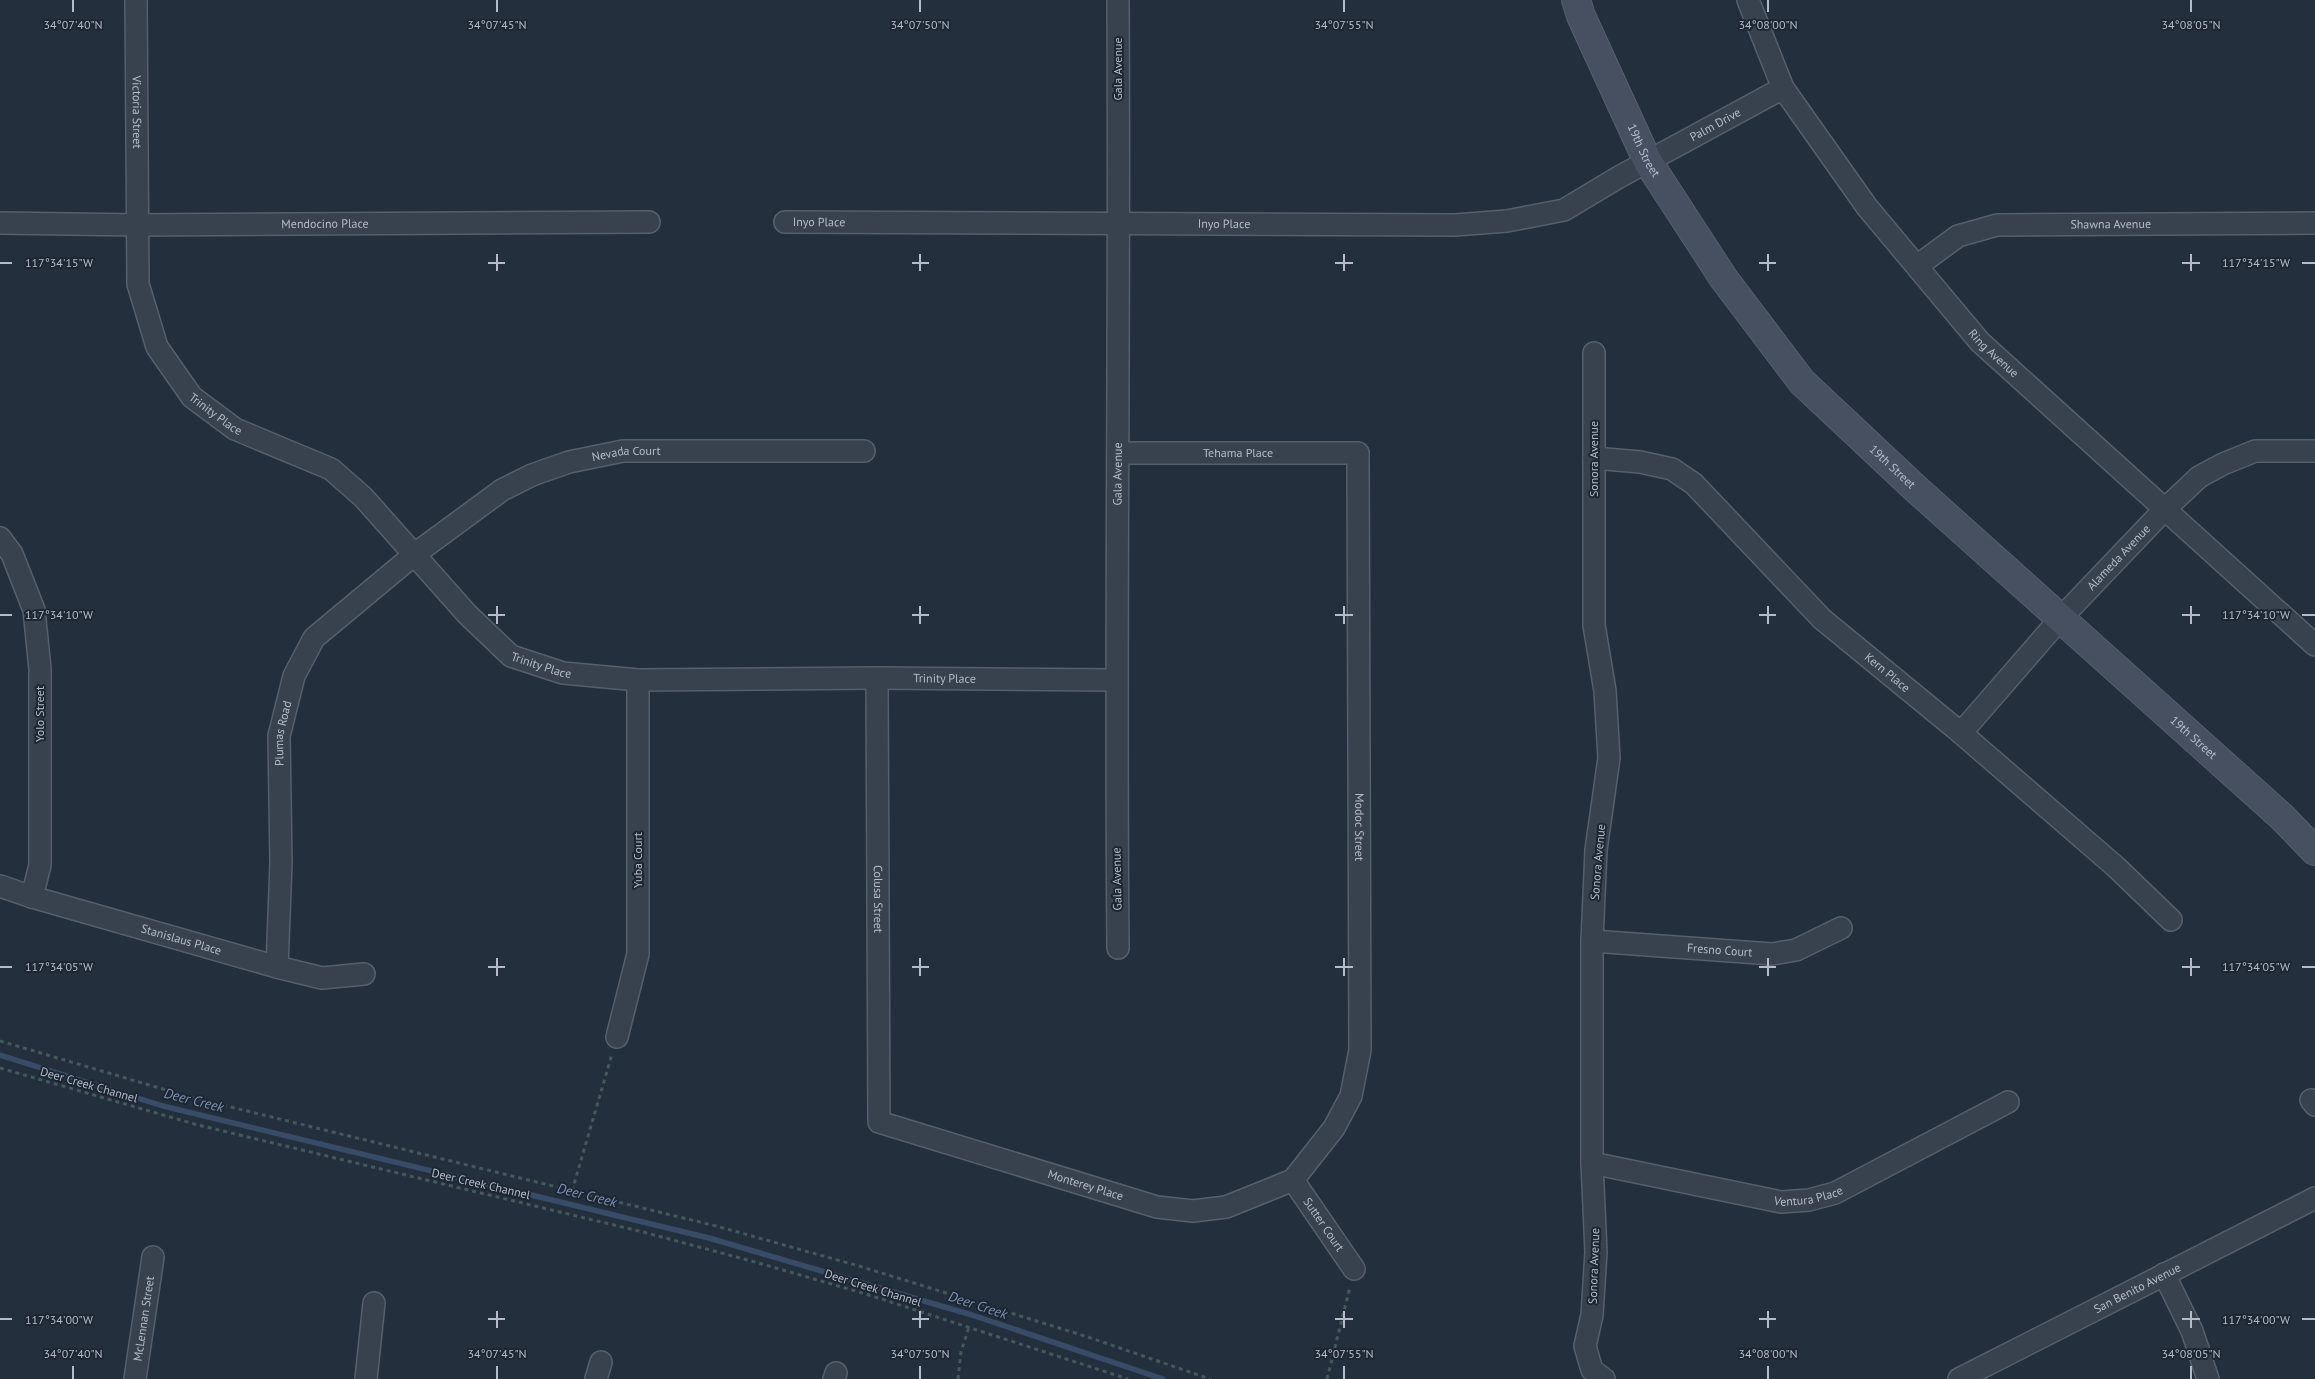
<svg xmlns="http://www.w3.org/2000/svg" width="2315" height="1379" viewBox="0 0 2315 1379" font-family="'PT Sans',sans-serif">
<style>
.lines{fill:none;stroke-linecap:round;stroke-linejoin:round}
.stream{stroke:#394c67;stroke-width:5.5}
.street-casing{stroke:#565f6c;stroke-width:24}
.secondary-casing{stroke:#565f6c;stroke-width:30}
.path{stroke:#44595c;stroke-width:3;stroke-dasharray:4 4;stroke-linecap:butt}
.street{stroke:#38414e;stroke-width:21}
.secondary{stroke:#465061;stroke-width:28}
.ticks{fill:none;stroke:#b4bcc9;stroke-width:2}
.labels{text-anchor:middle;stroke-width:4;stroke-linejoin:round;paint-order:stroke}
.street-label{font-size:12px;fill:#b4bcc9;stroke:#1d2633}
.water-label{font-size:14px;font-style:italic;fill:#7c92b1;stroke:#1d2633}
.ticks-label{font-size:12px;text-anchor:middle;fill:#b4bcc9;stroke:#1d2633;stroke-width:4;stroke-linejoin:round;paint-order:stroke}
</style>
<rect width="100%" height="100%" fill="#242f3e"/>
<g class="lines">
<path class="stream" d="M0,1055L163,1106L709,1238L972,1315L1163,1379"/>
<g class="street-casing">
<g id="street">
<path id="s1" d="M136,0L138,284L157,347L192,397L235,429L331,469L363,497L467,614L511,656L563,673L638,680L877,678L1115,680"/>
<path id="s2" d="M1748,0L1783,88L1867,207L1980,342L2315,645"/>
<path id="s3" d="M785,222L1455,225L1507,221L1564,210L1619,177L1783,88"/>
<path id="s4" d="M0,223L138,225L649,222"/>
<path id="s5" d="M1917,266L1958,236L1997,225L2315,223"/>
<path d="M1594,353V625L1605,691L1609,758L1596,850L1592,941V1163L1596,1252L1592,1315L1585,1346L1592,1370L1604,1379"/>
<path id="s6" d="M1118,453H1358L1360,1050L1351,1096L1334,1128L1293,1180"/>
<path id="s7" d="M1594,458L1640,462L1672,469L1694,484L1822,619L1961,733L2116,867L2171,920"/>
<path d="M0,538L12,554L34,610L40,669V865L32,897"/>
<path id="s8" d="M877,678L879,1122L1157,1207L1193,1211L1226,1207L1293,1180"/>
<path id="s9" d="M1961,733L2060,619L2164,510L2199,477L2223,464L2255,451H2315"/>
<path id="s10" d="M0,886L32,897L277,967L322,978L364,974"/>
<path id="s11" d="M1592,941L1772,954L1796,950L1841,928"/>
<path id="s12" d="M1118,948C1115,632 1120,316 1118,0"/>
<path id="s13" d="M277,967L281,863L279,736L294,676L314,638L415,554L502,490L532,475L569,462L623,451H864"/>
<path d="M617,1037L638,954V680"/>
<path d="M2311,1100L2315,1105"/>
<path id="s14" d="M1592,1163L1781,1202L1809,1200L1835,1193L2008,1102"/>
<path id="s15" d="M1293,1180L1354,1269"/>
<path d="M2164,1274L2192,1331L2208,1379"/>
<path id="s16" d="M135,1379L153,1257"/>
<path d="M366,1379L374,1303"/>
<path d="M596,1379L601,1362"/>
<path d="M834,1379L836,1373"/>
<path id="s17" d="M1959,1379L2315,1198"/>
</g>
</g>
<g class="secondary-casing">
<g id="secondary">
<path id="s18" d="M1576,0L1581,16L1648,162L1724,279L1802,382L1915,488L2282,817L2315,851"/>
</g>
</g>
<path class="path" d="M0,1041L190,1097L716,1226L859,1266L1088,1337L1210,1379
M0,1068L198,1125L643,1232L755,1262L866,1294L1128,1379
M572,1191L612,1054
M958,1379L961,1352L969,1327
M1327,1379L1350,1287"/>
<use href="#street" class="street"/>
<use href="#secondary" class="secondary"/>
</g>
<path class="ticks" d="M73,0V12M497,0V12M920,0V12M1344,0V12M1768,0V12M2191,0V12M497,254V271M920,254V271M1344,254V271M1768,254V271M2191,254V271M0,263H12M488,263H505M912,263H929M1335,263H1353M1759,263H1776M2182,263H2200M2302,263H2315M497,606V624M920,606V624M1344,606V624M1768,606V624M2191,606V624M0,615H12M488,615H505M912,615H929M1335,615H1353M1759,615H1776M2182,615H2200M2302,615H2315M497,958V976M920,958V976M1344,958V976M1768,958V976M2191,958V976M0,967H12M488,967H505M912,967H929M1335,967H1353M1759,967H1776M2182,967H2200M2302,967H2315M497,1311V1328M920,1311V1328M1344,1311V1328M1768,1311V1328M2191,1311V1328M0,1319H12M488,1319H505M912,1319H929M1335,1319H1353M1759,1319H1776M2182,1319H2200M2302,1319H2315M73,1366V1379M497,1366V1379M920,1366V1379M1344,1366V1379M1768,1366V1379M2191,1366V1379"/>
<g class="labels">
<g class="street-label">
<text transform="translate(1118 69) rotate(-90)" y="4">Gala Avenue</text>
<text dy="4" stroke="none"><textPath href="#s1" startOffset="112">Victoria Street</textPath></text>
<text dy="4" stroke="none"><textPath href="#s3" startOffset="954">Palm Drive</textPath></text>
<text dy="4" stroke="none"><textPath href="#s18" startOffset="165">19th Street</textPath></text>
<text dy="4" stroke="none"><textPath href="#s3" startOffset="34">Inyo Place</textPath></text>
<text dy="4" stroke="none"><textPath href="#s3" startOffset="439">Inyo Place</textPath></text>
<text dy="4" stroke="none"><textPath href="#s4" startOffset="325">Mendocino Place</textPath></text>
<text dy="4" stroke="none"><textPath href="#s5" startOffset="205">Shawna Avenue</textPath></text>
<text dy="4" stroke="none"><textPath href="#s2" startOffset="434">Ring Avenue</textPath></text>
<text dy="4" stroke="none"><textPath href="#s1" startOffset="440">Trinity Place</textPath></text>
<text dy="4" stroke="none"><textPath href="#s6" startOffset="120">Tehama Place</textPath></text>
<text dy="4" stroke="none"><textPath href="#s13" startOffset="706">Nevada Court</textPath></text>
<text transform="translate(1594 459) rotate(-90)" y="4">Sonora Avenue</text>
<text dy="4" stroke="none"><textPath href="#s18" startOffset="570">19th Street</textPath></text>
<text dy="4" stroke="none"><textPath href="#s12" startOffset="474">Gala Avenue</textPath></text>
<text dy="4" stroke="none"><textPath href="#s9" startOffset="236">Alameda Avenue</textPath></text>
<text dy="4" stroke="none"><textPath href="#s1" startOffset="860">Trinity Place</textPath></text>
<text dy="4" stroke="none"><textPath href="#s7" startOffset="376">Kern Place</textPath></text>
<text dy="4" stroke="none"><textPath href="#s1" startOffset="1265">Trinity Place</textPath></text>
<text transform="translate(40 714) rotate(-90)" y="4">Yolo Street</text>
<text dy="4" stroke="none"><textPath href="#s13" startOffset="234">Plumas Road</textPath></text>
<text dy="4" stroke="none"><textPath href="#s18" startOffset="975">19th Street</textPath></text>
<text dy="4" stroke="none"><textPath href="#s6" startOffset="614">Modoc Street</textPath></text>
<text transform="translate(638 860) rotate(-90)" y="4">Yuba Court</text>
<text transform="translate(1598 862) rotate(-85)" y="4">Sonora Avenue</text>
<text transform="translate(1117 879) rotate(-91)" y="4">Gala Avenue</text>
<text dy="4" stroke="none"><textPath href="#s8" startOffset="221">Colusa Street</textPath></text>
<text dy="4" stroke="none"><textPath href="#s10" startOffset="189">Stanislaus Place</textPath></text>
<text dy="4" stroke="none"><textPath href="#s11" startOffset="128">Fresno Court</textPath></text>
<text transform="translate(89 1085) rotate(16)" y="4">Deer Creek Channel</text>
<text transform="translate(481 1184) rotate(13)" y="4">Deer Creek Channel</text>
<text dy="4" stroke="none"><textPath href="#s8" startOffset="660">Monterey Place</textPath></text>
<text dy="4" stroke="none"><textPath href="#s14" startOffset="221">Ventura Place</textPath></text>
<text dy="4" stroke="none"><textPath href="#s15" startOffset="54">Sutter Court</textPath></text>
<text transform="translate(1594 1266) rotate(-88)" y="4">Sonora Avenue</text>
<text transform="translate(873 1288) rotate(17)" y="4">Deer Creek Channel</text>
<text dy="4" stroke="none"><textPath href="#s17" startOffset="200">San Benito Avenue</textPath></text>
<text dy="4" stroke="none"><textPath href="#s16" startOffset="61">McLennan Street</textPath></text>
</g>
<g class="water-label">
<text transform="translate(194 1100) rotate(14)" y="5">Deer Creek</text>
<text transform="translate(587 1195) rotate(14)" y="5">Deer Creek</text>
<text transform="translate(978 1305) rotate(18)" y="5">Deer Creek</text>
</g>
</g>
<g class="ticks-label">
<text x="73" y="29">34°07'40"N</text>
<text x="497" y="29">34°07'45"N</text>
<text x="920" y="29">34°07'50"N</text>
<text x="1344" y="29">34°07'55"N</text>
<text x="1768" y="29">34°08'00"N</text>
<text x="2191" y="29">34°08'05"N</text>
<text x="2256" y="267">117°34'15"W</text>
<text x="59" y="267">117°34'15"W</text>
<text x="2256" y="619">117°34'10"W</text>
<text x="59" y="619">117°34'10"W</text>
<text x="2256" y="971">117°34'05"W</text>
<text x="59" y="971">117°34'05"W</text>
<text x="2256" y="1324">117°34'00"W</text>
<text x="59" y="1324">117°34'00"W</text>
<text x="73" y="1358">34°07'40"N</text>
<text x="497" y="1358">34°07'45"N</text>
<text x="920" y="1358">34°07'50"N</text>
<text x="1344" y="1358">34°07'55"N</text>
<text x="1768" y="1358">34°08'00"N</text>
<text x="2191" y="1358">34°08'05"N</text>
</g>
</svg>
